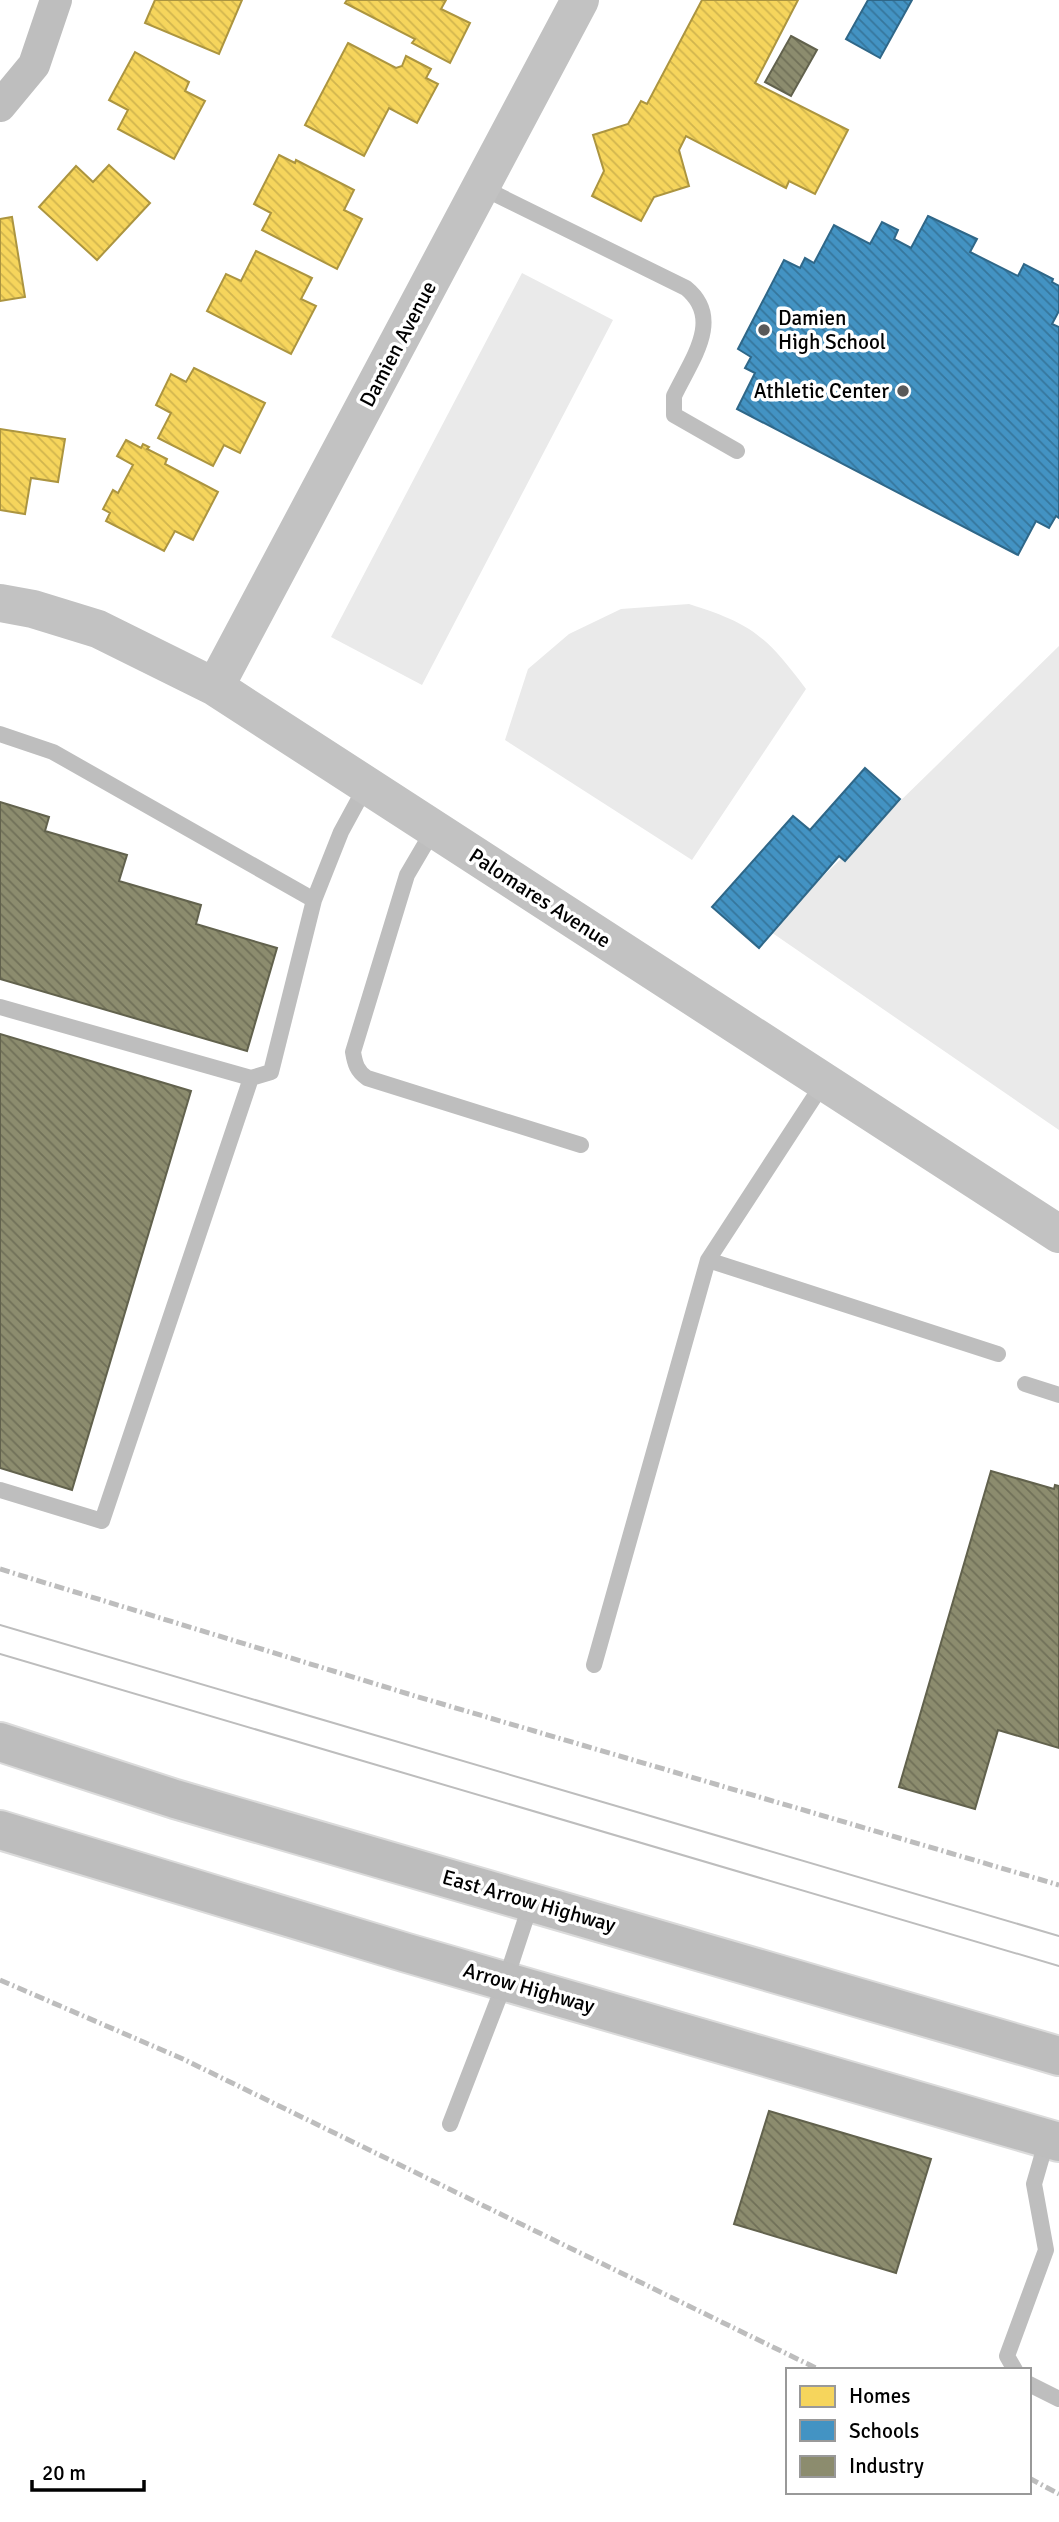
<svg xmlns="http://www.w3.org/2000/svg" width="1059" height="2522" viewBox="0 0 1059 2522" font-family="Signika,sans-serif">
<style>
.pitch{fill:#eaeaea}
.homes{fill:url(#homes-back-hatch);stroke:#ac9540;stroke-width:2}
.schools{fill:url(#schools-back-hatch);stroke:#2f6788;stroke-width:2}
.industry{fill:url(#industry-back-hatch);stroke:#62624d;stroke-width:2}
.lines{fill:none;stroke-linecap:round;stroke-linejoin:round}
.primary-casing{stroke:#dbdbdb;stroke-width:42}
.lane{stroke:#bebebe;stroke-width:16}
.street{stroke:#bebebe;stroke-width:32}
.secondary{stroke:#c2c2c2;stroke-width:38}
.primary{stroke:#bdbdbd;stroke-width:38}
.tram{stroke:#bdbdbd;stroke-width:2}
.rail{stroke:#bdbdbd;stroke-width:5;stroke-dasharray:10 3.5 2 3.5;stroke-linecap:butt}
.poi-dot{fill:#595959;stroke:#fff;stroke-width:2.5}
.labels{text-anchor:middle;stroke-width:7;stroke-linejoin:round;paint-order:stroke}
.poi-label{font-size:21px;fill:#000;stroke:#fff;text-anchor:start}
.street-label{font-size:21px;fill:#000;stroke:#fff}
</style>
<defs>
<pattern id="homes-back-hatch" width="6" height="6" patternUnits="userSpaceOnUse" patternTransform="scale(1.75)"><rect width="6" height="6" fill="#f6d55c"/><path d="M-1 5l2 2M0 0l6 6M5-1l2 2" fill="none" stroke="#d1b54e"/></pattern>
<pattern id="schools-back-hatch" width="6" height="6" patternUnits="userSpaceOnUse" patternTransform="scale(1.75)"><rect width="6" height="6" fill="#4393c3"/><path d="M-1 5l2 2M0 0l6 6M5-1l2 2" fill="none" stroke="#36769c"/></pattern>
<pattern id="industry-back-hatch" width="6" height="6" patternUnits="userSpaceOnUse" patternTransform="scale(1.75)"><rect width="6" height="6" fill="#8c8c6e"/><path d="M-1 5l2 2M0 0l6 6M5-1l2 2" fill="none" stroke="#707058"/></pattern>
</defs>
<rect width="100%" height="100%" fill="#fff"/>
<path class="pitch" d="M522,273L613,320L422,685L331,637Z
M689,604C753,624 767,637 806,689L692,860L505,740L528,669L569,634L621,609Z
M1059,646V1130L768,930Z"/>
<path class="homes" d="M155,0H242L219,54L145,23Z
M347,0H446L441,9L470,23L450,63L412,43L415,39L345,3Z
M702,0H798L755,83L848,130L815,194L789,181L786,188L686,136L679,150L689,186L654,197L641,221L592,196L604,171L593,135L628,124L641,101L647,104Z
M348,43L396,68L402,66L406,56L431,69L426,78L438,84L417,123L389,108L364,156L305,125Z
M135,52L189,82L185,91L205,101L174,159L118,129L128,110L109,100Z
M279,155L295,163L296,160L354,190L344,210L362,219L337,269L262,230L271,213L254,204Z
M109,165L150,203L97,260L39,207L76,166L93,182Z
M12,217L25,297L0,301V219Z
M256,251L312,278L301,299L316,306L291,354L207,311L226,274L241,281Z
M194,368L265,403L240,453L224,445L213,466L158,438L171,413L156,405L171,374L186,382Z
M0,429L65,439L58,482L31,478L25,514L0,510Z
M126,440L141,448L143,444L149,447L147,449L167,459L165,464L218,492L193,540L175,531L164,551L106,521L110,513L103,509L113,490L118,493L133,465L117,456Z"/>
<path class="schools" d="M868,0H912L880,58L846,39Z
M928,216L977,239L970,252L1018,276L1024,264L1053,279L1052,282L1059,286V311L1052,324L1059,327V518L1056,516L1049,528L1036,521L1018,555L737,409L755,373L745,368L751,357L738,349L784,260L800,268L805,258L814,263L834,225L870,244L882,222L898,230L894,239L911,248Z
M865,768L900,799L845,861L839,856L759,948L712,907L793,816L810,830Z"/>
<path class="industry" d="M791,36L817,50L791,96L765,82Z
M0,802L49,817L45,831L127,855L119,881L201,905L196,924L277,948L247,1051L0,979Z
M0,1034L191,1091L72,1490L0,1468Z
M991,1471L1054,1489L1055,1485L1059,1486V1748L998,1730L975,1809L899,1787Z
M769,2111L931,2159L896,2273L734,2224Z"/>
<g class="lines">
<g class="primary-casing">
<path id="primary" d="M0,1742L175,1799L1059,2056
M0,1830L407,1953L1059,2142"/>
</g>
<path class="lane" d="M481,187L686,288C724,319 691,360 674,396V415L737,451
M0,734L53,752L314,900L271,1072L251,1078
M434,829L407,875L353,1052C355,1064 357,1071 367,1078L581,1145
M314,900L341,832L366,786
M0,1007L251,1078L102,1521L0,1490
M708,1260L998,1354
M1025,1384L1059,1395
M594,1665L708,1260L824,1082
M450,2124L505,1982L531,1903
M1015,2370L1007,2356L1046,2250L1034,2184L1047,2139
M1029,2384L1059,2399"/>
<path class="street" d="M0,106L34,65L56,0"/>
<path class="secondary" d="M0,603L33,609L98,629L215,687L1059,1234
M215,687L580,0"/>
<use href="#primary" class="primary"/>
<path class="tram" d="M0,1625L1059,1936
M0,1654L1059,1966"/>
<path class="rail" d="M0,1569L415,1696L1059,1885
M0,1980L183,2059L820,2370
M1029,2478L1059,2494"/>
</g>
<g class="poi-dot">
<circle cx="764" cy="330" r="7"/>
<circle cx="903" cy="391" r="7"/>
</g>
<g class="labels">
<g class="poi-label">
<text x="778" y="325">Damien<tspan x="778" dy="24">High School</tspan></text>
<text x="889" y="398" text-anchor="end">Athletic Center</text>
</g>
<g class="street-label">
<text transform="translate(398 344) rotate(-62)" y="7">Damien Avenue</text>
<text transform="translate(540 898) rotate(33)" y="7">Palomares Avenue</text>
<text transform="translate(529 1901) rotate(16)" y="7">East Arrow Highway</text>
<text transform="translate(529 1988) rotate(16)" y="7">Arrow Highway</text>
</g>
</g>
<rect x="786" y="2368" width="245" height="126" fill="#ffffff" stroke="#999999" stroke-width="2"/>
<rect x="800" y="2386" width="35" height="21" fill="#f6d55c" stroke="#999999" stroke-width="2"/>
<text x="849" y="2403" font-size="21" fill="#000000">Homes</text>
<rect x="800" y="2420" width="35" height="21" fill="#4393c3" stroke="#999999" stroke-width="2"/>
<text x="849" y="2438" font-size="21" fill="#000000">Schools</text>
<rect x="800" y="2456" width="35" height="21" fill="#8c8c6e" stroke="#999999" stroke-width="2"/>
<text x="849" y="2473" font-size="21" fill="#000000">Industry</text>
<path d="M32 2480v10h112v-10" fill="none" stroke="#000000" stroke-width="3.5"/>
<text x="42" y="2480" font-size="21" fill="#000000" stroke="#ffffff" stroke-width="5" paint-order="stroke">20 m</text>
</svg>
